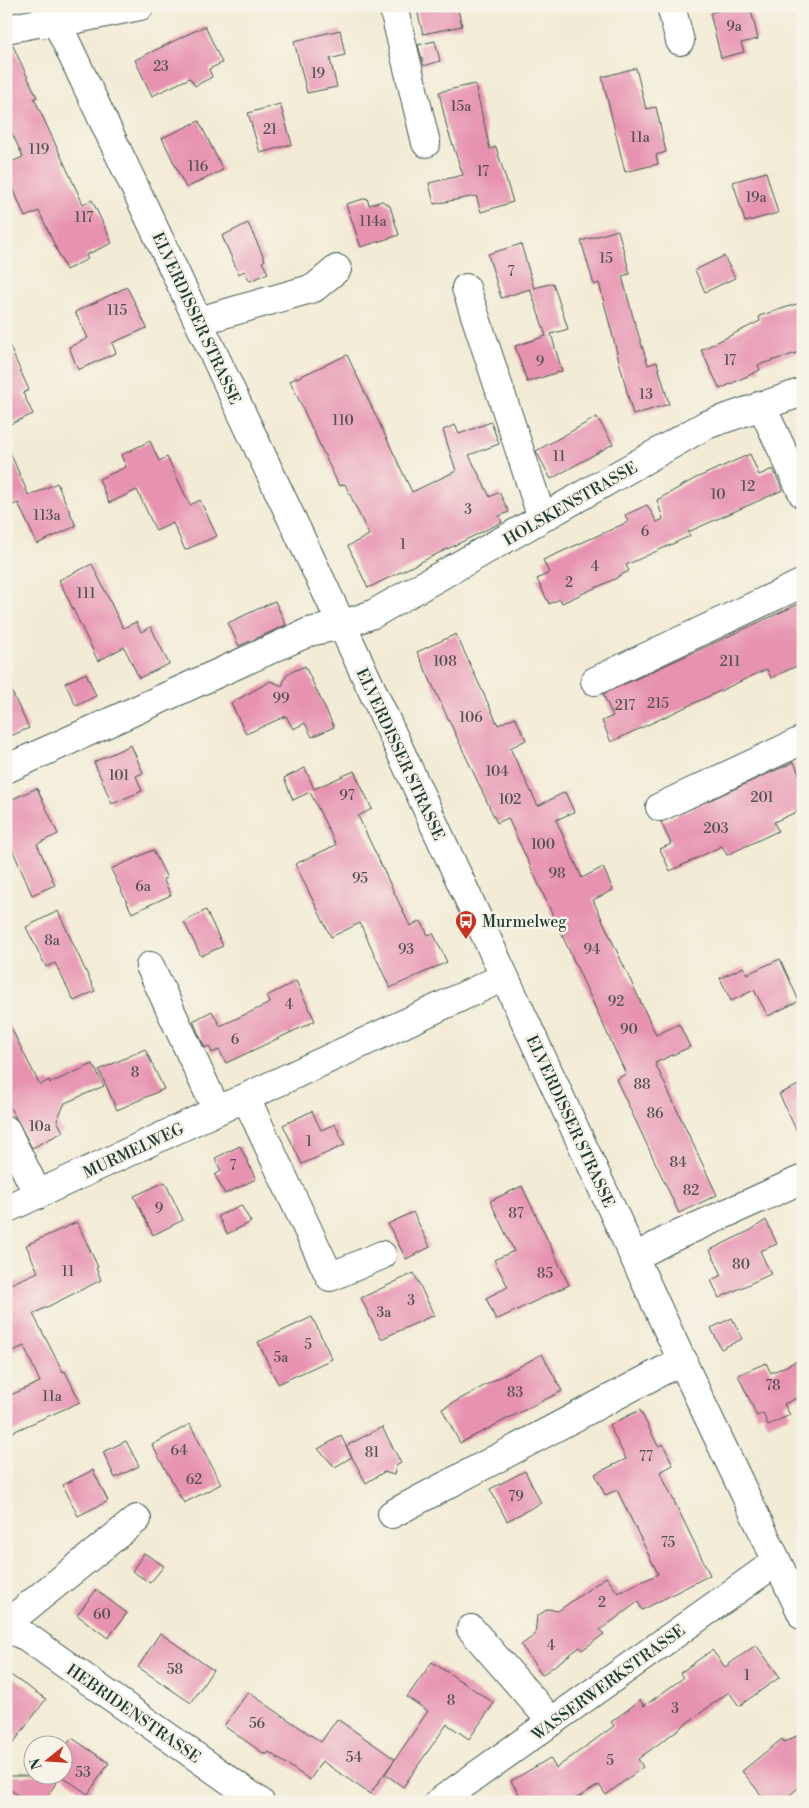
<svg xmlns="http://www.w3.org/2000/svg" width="809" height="1808" viewBox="0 0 809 1808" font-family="'Libre Bodoni',serif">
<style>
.building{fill:#e793b0}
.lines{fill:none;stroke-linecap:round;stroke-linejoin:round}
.minor-casing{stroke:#3f574c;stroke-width:30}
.minor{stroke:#fff;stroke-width:28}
.labels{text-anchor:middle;stroke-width:5;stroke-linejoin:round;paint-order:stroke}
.number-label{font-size:14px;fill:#515253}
.street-label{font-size:16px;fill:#1f3d34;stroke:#f7f3e8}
.poi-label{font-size:16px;fill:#1f3d34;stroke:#f7f3e8;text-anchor:start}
</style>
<rect width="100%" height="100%" fill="#f7f3e8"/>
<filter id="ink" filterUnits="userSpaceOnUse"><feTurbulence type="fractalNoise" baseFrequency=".02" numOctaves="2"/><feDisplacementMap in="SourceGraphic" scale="10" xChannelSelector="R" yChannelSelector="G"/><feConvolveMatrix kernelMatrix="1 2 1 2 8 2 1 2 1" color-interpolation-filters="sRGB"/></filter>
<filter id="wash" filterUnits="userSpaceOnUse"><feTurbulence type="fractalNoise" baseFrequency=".0096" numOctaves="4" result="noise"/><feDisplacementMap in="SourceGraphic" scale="20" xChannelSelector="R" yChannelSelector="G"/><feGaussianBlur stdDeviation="1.12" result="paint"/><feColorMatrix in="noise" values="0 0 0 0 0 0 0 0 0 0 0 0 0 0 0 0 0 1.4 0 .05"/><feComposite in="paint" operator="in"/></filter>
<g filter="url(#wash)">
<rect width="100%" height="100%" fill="#f2ebd5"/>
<g id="blocks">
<path class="building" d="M416,6H457L462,26L423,34Z
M739,6H750L758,39L741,43L744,52L721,58L710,13Z
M205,26L222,63L209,69L212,77L195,86L190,78L152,96L135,60Z
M340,30L345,55L330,59L337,87L307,93L294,41Z
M435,41L440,61L424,66L418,45Z
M6,44H12L37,97L34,98L83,204L92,200L112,243L86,255L88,259L66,270L39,211L25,217L6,171V164L23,157L6,120Z
M636,68L646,109L656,107L666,152L656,155L658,164L625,172L602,77Z
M475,84L490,149L496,147L513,202L481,212L476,196L434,204L429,183L463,175L447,128L439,92Z
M280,104L292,144L260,153L248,113Z
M199,121L223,170L186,188L162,138Z
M766,172L778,213L745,222L733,182Z
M367,198L369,205L382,201L390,206L399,235L361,247L346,204Z
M248,223L265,260L262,262L268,273L250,281L244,271L239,274L222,236Z
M618,230L630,274L622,276L633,317L648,365L657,362L669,404L633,415L599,283L594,285L581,241Z
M521,244L534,288L553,283L568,329L551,334L562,371L527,382L515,346L546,336L530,289L501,298L488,254Z
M724,256L735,278L705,292L695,270Z
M127,287L147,328L112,343L116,353L78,370L69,347L88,338L75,312Z
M803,302V351L758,365L760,370L720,389L701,350L760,321L759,316Z
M6,338L29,390L23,393L33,414L6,426Z
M347,355L412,492L456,471L443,430L455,425L459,434L491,422L499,444L469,455L490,497L499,492L509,512L499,516L502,522L368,588L348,546L369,535L345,484L339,486L290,381Z
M597,417L613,444L551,479L536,451Z
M150,441L159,461L167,457L190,505L200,500L217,536L185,550L173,523L156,531L137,490L109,503L99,479L126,467L121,455Z
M6,443L29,496L57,483L76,526L37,544L18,503L6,508Z
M750,454L759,475L773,469L783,490L688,532L690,536L626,565L629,571L617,577V578L562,603L560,599L549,604L537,579L549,573L543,560L628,522L625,515L647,505L657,522L663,519L657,500L694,479Z
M92,564L123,628L136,622L141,632L151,627L169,664L139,678L124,647L98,661L59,580Z
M275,601L286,625L239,646L228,623Z
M803,602V663L771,678L767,669L611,742L602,721L613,716L603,694Z
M456,634L498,725L515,717L526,740L510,748L538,806L565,792L574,812L556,820L582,878L603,867L613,890L593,900L656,1035L679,1024L690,1047L655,1063L717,1195L679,1213L616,1079L626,1074L508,818L497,823L417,652Z
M305,666L334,727L312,737L305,723L293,729L286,716L246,734L231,703L271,681L282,686L287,674Z
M86,673L96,696L76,706L65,683Z
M6,680L29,728L6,738Z
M131,745L143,773L136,776L142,791L112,804L94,762Z
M794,762L803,783V809L774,822L778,831L727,855L722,846L670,871L660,849L671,844L661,822Z
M305,768L314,789L354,771L372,809L358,816L410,926L421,921L428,935L433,933L447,962L390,988L360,923L331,937L295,864L336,845L310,792L293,800L284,778Z
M37,788L58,834L37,844L55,885L32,895L6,835V802Z
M153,850L167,878L163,879L171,895L132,913L111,869Z
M206,910L223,946L201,956L184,922Z
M58,911L95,991L74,1001L55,963L46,967L26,927Z
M780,959L799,1001L768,1016L754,990L731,1001L720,978L744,967L747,974Z
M296,981L315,1021L226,1063L219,1050L212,1053L209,1046L205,1048L193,1021L212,1011L220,1026L270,1003L267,996Z
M6,1018L40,1085L49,1080L50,1083L93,1064L104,1086L65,1103L57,1120L63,1132L32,1148L6,1100Z
M145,1049L164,1089L117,1110L99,1070Z
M803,1083V1144L779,1094Z
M312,1111L321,1130L335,1124L345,1145L302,1164L283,1125Z
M240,1146L256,1179L225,1194L215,1175L221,1171L215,1158Z
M165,1182L183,1220L153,1235L134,1196Z
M522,1186L569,1285L496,1320L486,1298L508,1287L494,1260L514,1251L490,1201Z
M241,1205L251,1222L227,1234L218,1216Z
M413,1212L430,1247L406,1259L388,1224Z
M766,1220L777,1244L760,1251L771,1274L719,1298L711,1280L722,1275L710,1250L751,1230Z
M77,1222L98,1267L96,1268L101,1280L33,1314L63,1372L65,1371L80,1402L6,1435V1397L40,1382L24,1346L6,1354V1286L38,1272L26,1245Z
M414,1273L434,1315L381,1339L361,1298Z
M312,1317L332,1359L278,1384L258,1342Z
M732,1318L742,1339L721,1349L711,1328Z
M542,1354L562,1391L460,1443L442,1409Z
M803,1358V1395L784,1404L790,1415L768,1425L763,1413L757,1416L738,1375L766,1363L771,1373Z
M640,1410L658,1446L663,1444L673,1465L660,1472L710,1575L642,1610L638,1602L600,1630L604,1634L582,1650L580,1647L542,1675L521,1645L535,1635L537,1616L548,1609L558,1611L606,1577L618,1593L658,1574L617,1490L605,1495L595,1474L626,1459L609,1425Z
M190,1424L221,1484L184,1503L152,1445Z
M382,1427L401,1463L396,1466L394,1475L384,1472L366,1483L346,1446Z
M341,1436L352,1457L335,1467L318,1449Z
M126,1441L139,1466L115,1478L103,1452Z
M93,1470L108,1501L78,1516L63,1485Z
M525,1471L541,1503L507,1521L490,1489Z
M144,1553L164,1566L150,1583L132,1571Z
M96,1590L127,1613L108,1638L77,1615Z
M160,1633L213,1670L191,1703L138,1667Z
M756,1645L780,1677L739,1706L729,1692L638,1759L643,1767L606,1795L599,1785L570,1802H524L511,1781L550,1758L556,1768L614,1726L611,1722L626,1711L640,1700L644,1706L683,1678L680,1673L712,1650L725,1667Z
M432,1662L494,1703L469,1739L447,1724L403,1787L385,1774L428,1711L407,1697Z
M6,1672L46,1699L6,1753Z
M248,1692L321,1742L337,1719L395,1759L370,1794L322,1761L310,1780L269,1752L266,1755L224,1726Z
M803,1733V1784L781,1802H767L742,1771L782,1739L784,1742Z
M72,1738L109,1763L88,1794L61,1776L62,1751Z
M6,1776H61L43,1802H28L6,1787Z"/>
</g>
</g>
<g filter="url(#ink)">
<use href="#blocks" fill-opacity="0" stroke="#3f574c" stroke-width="1"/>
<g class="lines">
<g class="minor-casing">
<path id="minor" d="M49,6L342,625L702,1404L803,1616
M393,6L426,143
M671,6L680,41
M6,29L38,23H57L140,6
M466,288L542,518
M199,321L314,288L337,269
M761,405L803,494
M595,681L803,583
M6,769L309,632L342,625L373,614L706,425L803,392
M660,807L803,740
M150,966L217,1111
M246,1098L330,1277L382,1255
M6,1130L38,1195
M6,1209L504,977
M635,1257L669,1239L803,1179
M392,1514L683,1360
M6,1624L137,1519
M6,1628L27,1637L260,1802
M471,1629L552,1722
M439,1802L776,1562"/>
</g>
<use href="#minor" class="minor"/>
</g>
</g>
<defs>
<g id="bus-pin" transform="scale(1.125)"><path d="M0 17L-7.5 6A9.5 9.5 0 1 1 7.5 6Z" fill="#c8321e" stroke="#f7f3e8"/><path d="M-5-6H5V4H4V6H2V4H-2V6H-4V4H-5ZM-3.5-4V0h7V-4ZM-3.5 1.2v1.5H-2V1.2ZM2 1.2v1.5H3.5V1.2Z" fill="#fff"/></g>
</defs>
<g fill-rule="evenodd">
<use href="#bus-pin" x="466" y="921"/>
</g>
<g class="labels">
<g class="number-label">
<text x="734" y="31">9a</text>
<text x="161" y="71">23</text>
<text x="318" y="78">19</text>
<text x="461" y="111">15a</text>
<text x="270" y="134">21</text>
<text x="640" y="142">11a</text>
<text x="39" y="154">119</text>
<text x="198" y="171">116</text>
<text x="483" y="176">17</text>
<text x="756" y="202">19a</text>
<text x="84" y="222">117</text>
<text x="373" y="226">114a</text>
<text x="606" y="263">15</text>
<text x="511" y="276">7</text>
<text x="117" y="315">115</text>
<text x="730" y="365">17</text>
<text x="540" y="366">9</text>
<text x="646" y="399">13</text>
<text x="343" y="425">110</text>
<text x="559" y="461">11</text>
<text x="748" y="491">12</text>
<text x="718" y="499">10</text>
<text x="468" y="514">3</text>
<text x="47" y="520">113a</text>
<text x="645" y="536">6</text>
<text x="403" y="549">1</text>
<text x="595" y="571">4</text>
<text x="569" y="587">2</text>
<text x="86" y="598">111</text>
<text x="445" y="666">108</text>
<text x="730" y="666">211</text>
<text x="281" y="703">99</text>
<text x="658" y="708">215</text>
<text x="625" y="710">217</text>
<text x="471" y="722">106</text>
<text x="497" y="776">104</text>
<text x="119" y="780">101</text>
<text x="347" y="800">97</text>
<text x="762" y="802">201</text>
<text x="510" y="804">102</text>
<text x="716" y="833">203</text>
<text x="543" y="849">100</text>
<text x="557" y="878">98</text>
<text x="360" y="883">95</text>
<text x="143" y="891">6a</text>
<text x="52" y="945">8a</text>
<text x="406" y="954">93</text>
<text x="592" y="954">94</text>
<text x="616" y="1006">92</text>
<text x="289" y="1009">4</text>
<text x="629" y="1034">90</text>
<text x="235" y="1044">6</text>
<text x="135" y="1077">8</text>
<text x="642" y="1089">88</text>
<text x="655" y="1118">86</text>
<text x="40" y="1131">10a</text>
<text x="309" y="1146">1</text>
<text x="678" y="1167">84</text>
<text x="233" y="1170">7</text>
<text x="691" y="1195">82</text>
<text x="159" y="1213">9</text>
<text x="516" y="1218">87</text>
<text x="741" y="1269">80</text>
<text x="68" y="1276">11</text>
<text x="545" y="1278">85</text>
<text x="411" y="1305">3</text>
<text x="384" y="1317">3a</text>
<text x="308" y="1349">5</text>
<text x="281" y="1362">5a</text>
<text x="773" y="1390">78</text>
<text x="515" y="1397">83</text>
<text x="52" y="1401">11a</text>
<text x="179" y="1455">64</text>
<text x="372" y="1457">81</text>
<text x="646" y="1461">77</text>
<text x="194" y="1484">62</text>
<text x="516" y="1501">79</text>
<text x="668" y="1547">75</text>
<text x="602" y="1607">2</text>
<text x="102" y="1619">60</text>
<text x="551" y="1650">4</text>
<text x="175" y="1674">58</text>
<text x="747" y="1680">1</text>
<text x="451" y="1705">8</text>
<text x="675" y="1713">3</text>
<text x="257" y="1728">56</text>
<text x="354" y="1762">54</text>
<text x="610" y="1765">5</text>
<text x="83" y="1777">53</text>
</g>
<g class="street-label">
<text transform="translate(197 318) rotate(65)" y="6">ELVERDISSER STRASSE</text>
<text transform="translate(570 503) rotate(-30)" y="6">HOLSKENSTRASSE</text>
<text transform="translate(401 754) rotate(65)" y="6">ELVERDISSER STRASSE</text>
<text transform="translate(571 1121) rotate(65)" y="6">ELVERDISSER STRASSE</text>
<text transform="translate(133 1150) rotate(-25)" y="6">MURMELWEG</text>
<text transform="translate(608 1682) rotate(-36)" y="6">WASSERWERKSTRASSE</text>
<text transform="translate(134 1713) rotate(35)" y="6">HEBRIDENSTRASSE</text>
</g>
<g class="poi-label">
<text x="482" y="927">Murmelweg</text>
</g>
</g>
<rect width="809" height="1808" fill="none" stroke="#f7f3e8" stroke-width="25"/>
<g transform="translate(48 1760) rotate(253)"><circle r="24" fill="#f7f3e8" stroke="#a1aaa0"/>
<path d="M0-4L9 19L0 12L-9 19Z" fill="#c8321e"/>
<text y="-8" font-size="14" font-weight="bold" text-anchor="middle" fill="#1f3d34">N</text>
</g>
</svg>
